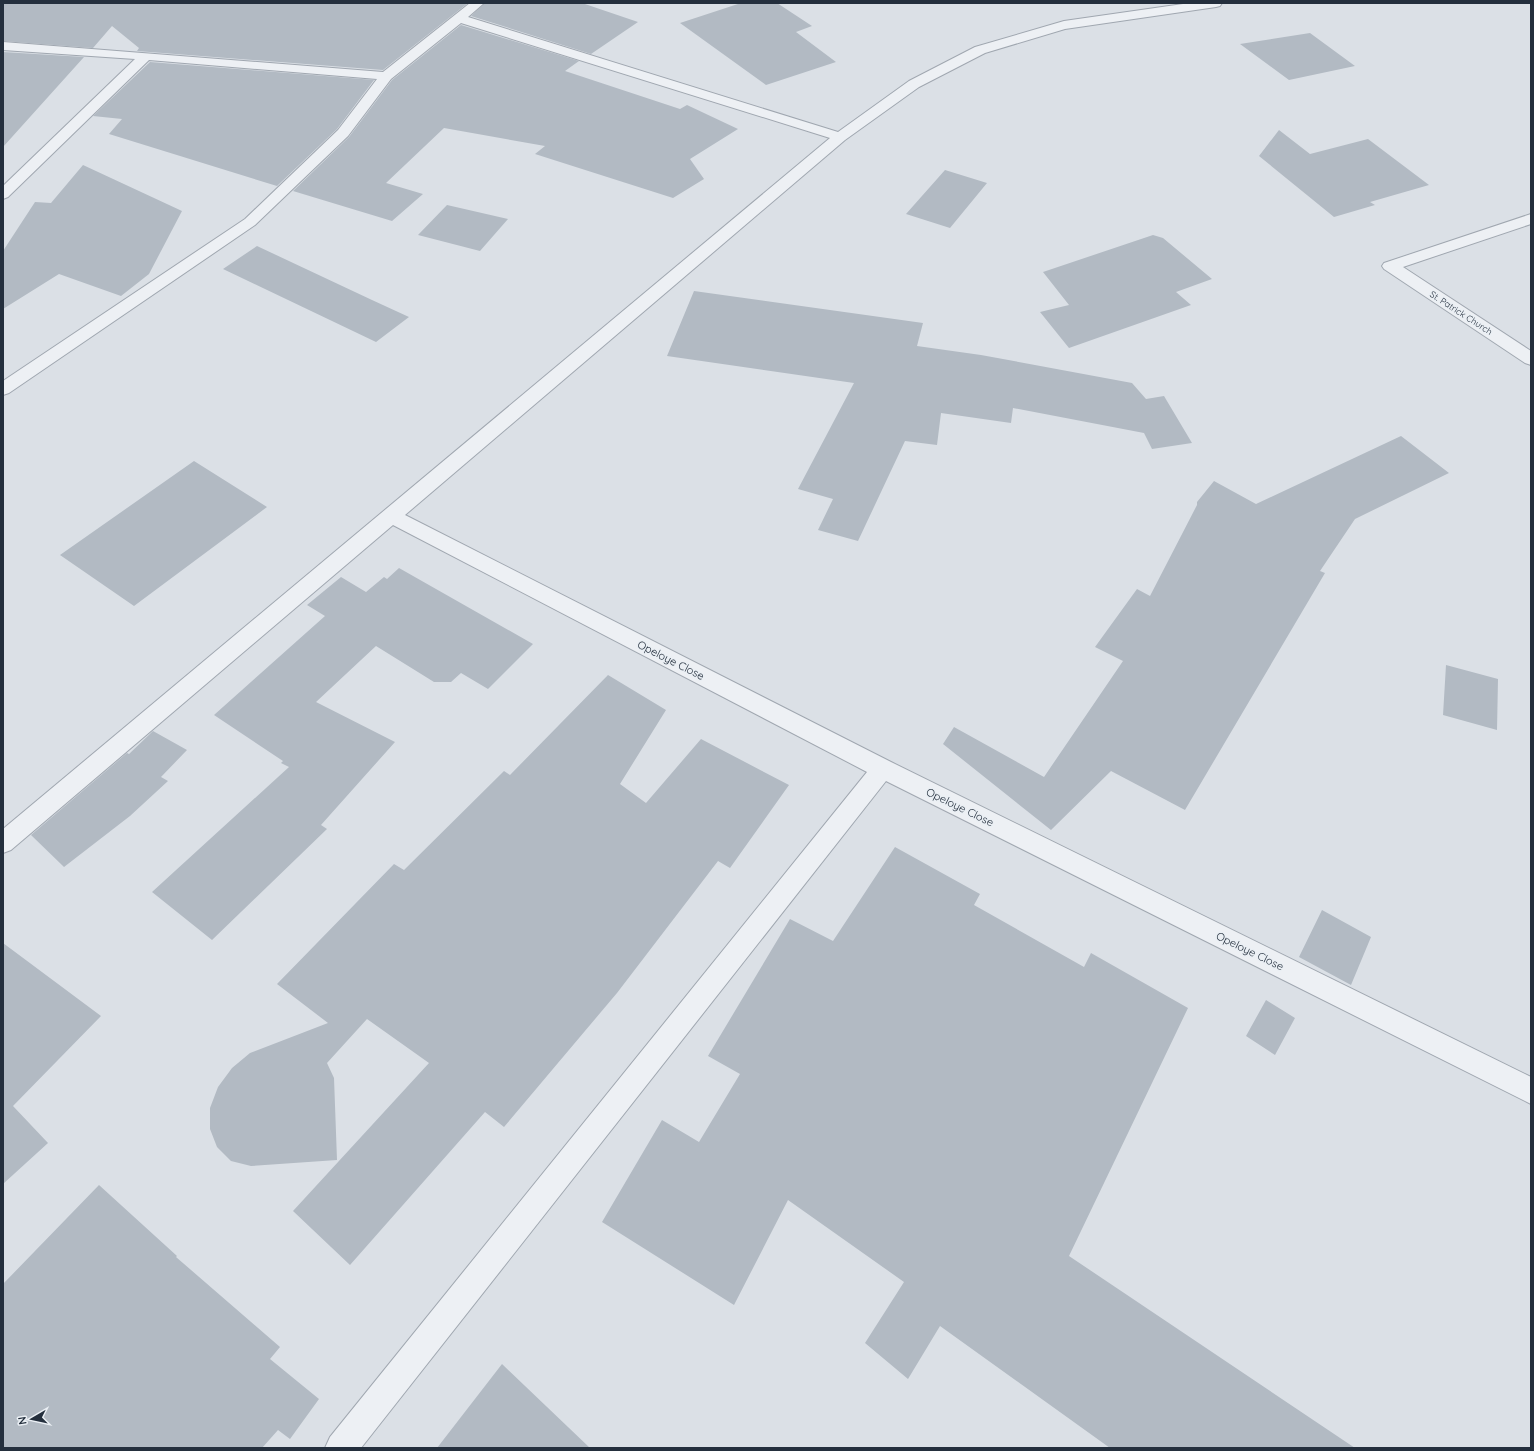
<svg xmlns="http://www.w3.org/2000/svg" width="1534" height="1451" viewBox="0 0 1534 1451" font-family="Quicksand,sans-serif">
<style>
.building{fill:#b2bac3}
.lines{fill:none;stroke-linecap:round;stroke-linejoin:round}
.minor-casing{stroke:#a0a7b0;stroke-width:2}
.minor{fill:#edf0f4;fill-rule:evenodd}
.labels{text-anchor:middle;stroke-width:3;stroke-linejoin:round;paint-order:stroke}
.far-street-label{font-size:9px;fill:#242f3d;stroke:#eaeff4}
.street-label{font-size:11px;fill:#242f3d;stroke:#eaeff4}
</style>
<rect width="100%" height="100%" fill="#dbe0e6"/>
<path class="building" d="M3,3H468L383,70L137,51L139,48L112,26L93,48L3,41Z
M485,3H582L638,22L591,54L471,16Z
M741,3H777L812,26L796,32L836,62L766,85L680,23Z
M461,25L579,61L565,71L680,109L687,105L738,129L690,159L704,179L673,198L535,154L545,146L444,128L386,183L423,194L392,221L293,191L349,137L392,80Z
M1310,33L1355,66L1289,80L1240,44Z
M3,52L84,57L3,147Z
M150,62L374,80L337,129L277,186L109,134L122,119L93,116Z
M1279,130L1310,154L1368,139L1429,185L1370,202L1375,205L1334,217L1259,156Z
M83,165L182,211L149,274L121,296L59,274L3,309V251L35,202L51,203Z
M945,170L987,183L950,228L906,214Z
M447,205L508,219L480,251L418,235Z
M1153,235L1163,238L1212,279L1176,292L1191,305L1069,348L1040,312L1069,305L1043,272Z
M257,246L372,300L409,317L376,342L223,269Z
M694,291L923,323L917,346L981,355L1132,383L1146,399L1164,396L1192,443L1152,449L1144,433L1013,408L1011,423L941,413L937,445L905,441L858,541L818,530L833,499L798,489L854,383L667,356Z
M1401,436L1449,473L1355,519L1320,571L1325,573L1185,810L1111,771L1051,830L943,744L954,727L1044,777L1123,661L1095,647L1137,589L1150,596L1197,505V502L1214,481L1256,504Z
M194,461L267,507L134,606L60,555Z
M399,568L533,644L488,689L461,673L451,682H434L376,646L316,702L395,742L321,825L327,829L212,940L152,892L289,767L281,763L283,761L214,715L325,616L307,605L341,577L366,592L384,577L387,579Z
M1446,665L1498,679L1497,730L1443,715Z
M608,675L666,710L620,784L646,803L701,739L789,785L730,868L718,861L617,993L504,1127L485,1112L350,1265L293,1211L429,1063L367,1019L327,1063L334,1078L337,1160L251,1166L231,1161L217,1147L210,1129V1108L218,1087L232,1068L250,1053L328,1023L277,984L394,864L404,870L504,771L510,775Z
M153,731L187,750L161,777L168,781L130,816L64,867L31,835L127,753L129,754Z
M895,847L980,894L974,905L1084,967L1091,953L1188,1008L1069,1256L1355,1448H1110L940,1326L908,1379L865,1343L904,1282L788,1200L734,1305L602,1222L662,1120L699,1142L740,1074L708,1056L790,919L833,941Z
M1322,910L1371,937L1351,985L1299,957Z
M3,943L101,1016L13,1106L48,1143L3,1184Z
M1266,1000L1295,1018L1275,1055L1246,1036Z
M99,1185L177,1256L176,1257L280,1347L270,1359L319,1399L290,1439L278,1430L262,1448H3V1284Z
M502,1364L590,1448H437Z"/>
<g class="lines">
<g class="minor-casing">
<path id="minor" d="M470,3H484L468,17L838,132L909,81L975,47L1064,21L1190,3H1222L1220,6L1216,7L1065,29L985,53L919,87L845,140L405,515L891,762L1531,1077V1104L886,781L361,1448H325L330,1437L867,772L393,525L11,850L3,853V829L830,138L461,23L391,79L348,136L255,225L9,393L3,395V381L245,219L338,130L377,79L149,60L8,197L3,199V186L135,59L3,50V42L383,72Z
M1531,214V224L1403,267L1531,351V365L1525,363L1384,269L1382,266L1384,263Z"/>
</g>
<use href="#minor" class="minor"/>
</g>
<g class="labels">
<g class="far-street-label">
<text transform="translate(1461 313) rotate(33)" y="3">St. Patrick Church</text>
</g>
<g class="street-label">
<text transform="translate(671 660) rotate(27)" y="4">Opeloye Close</text>
<text transform="translate(960 807) rotate(26)" y="4">Opeloye Close</text>
<text transform="translate(1250 951) rotate(26)" y="4">Opeloye Close</text>
</g>
</g>
<rect width="1534" height="1451" fill="none" stroke="#242f3d" stroke-width="8"/>
<g transform="translate(32 1419) rotate(261)" stroke="#eaeff4" stroke-width="3" paint-order="stroke">
<path d="M0-3L7 15L0 10L-7 15Z" fill="#242f3d"/>
<text y="-6" font-size="11" font-weight="bold" text-anchor="middle" fill="#242f3d">N</text>
</g>
</svg>
